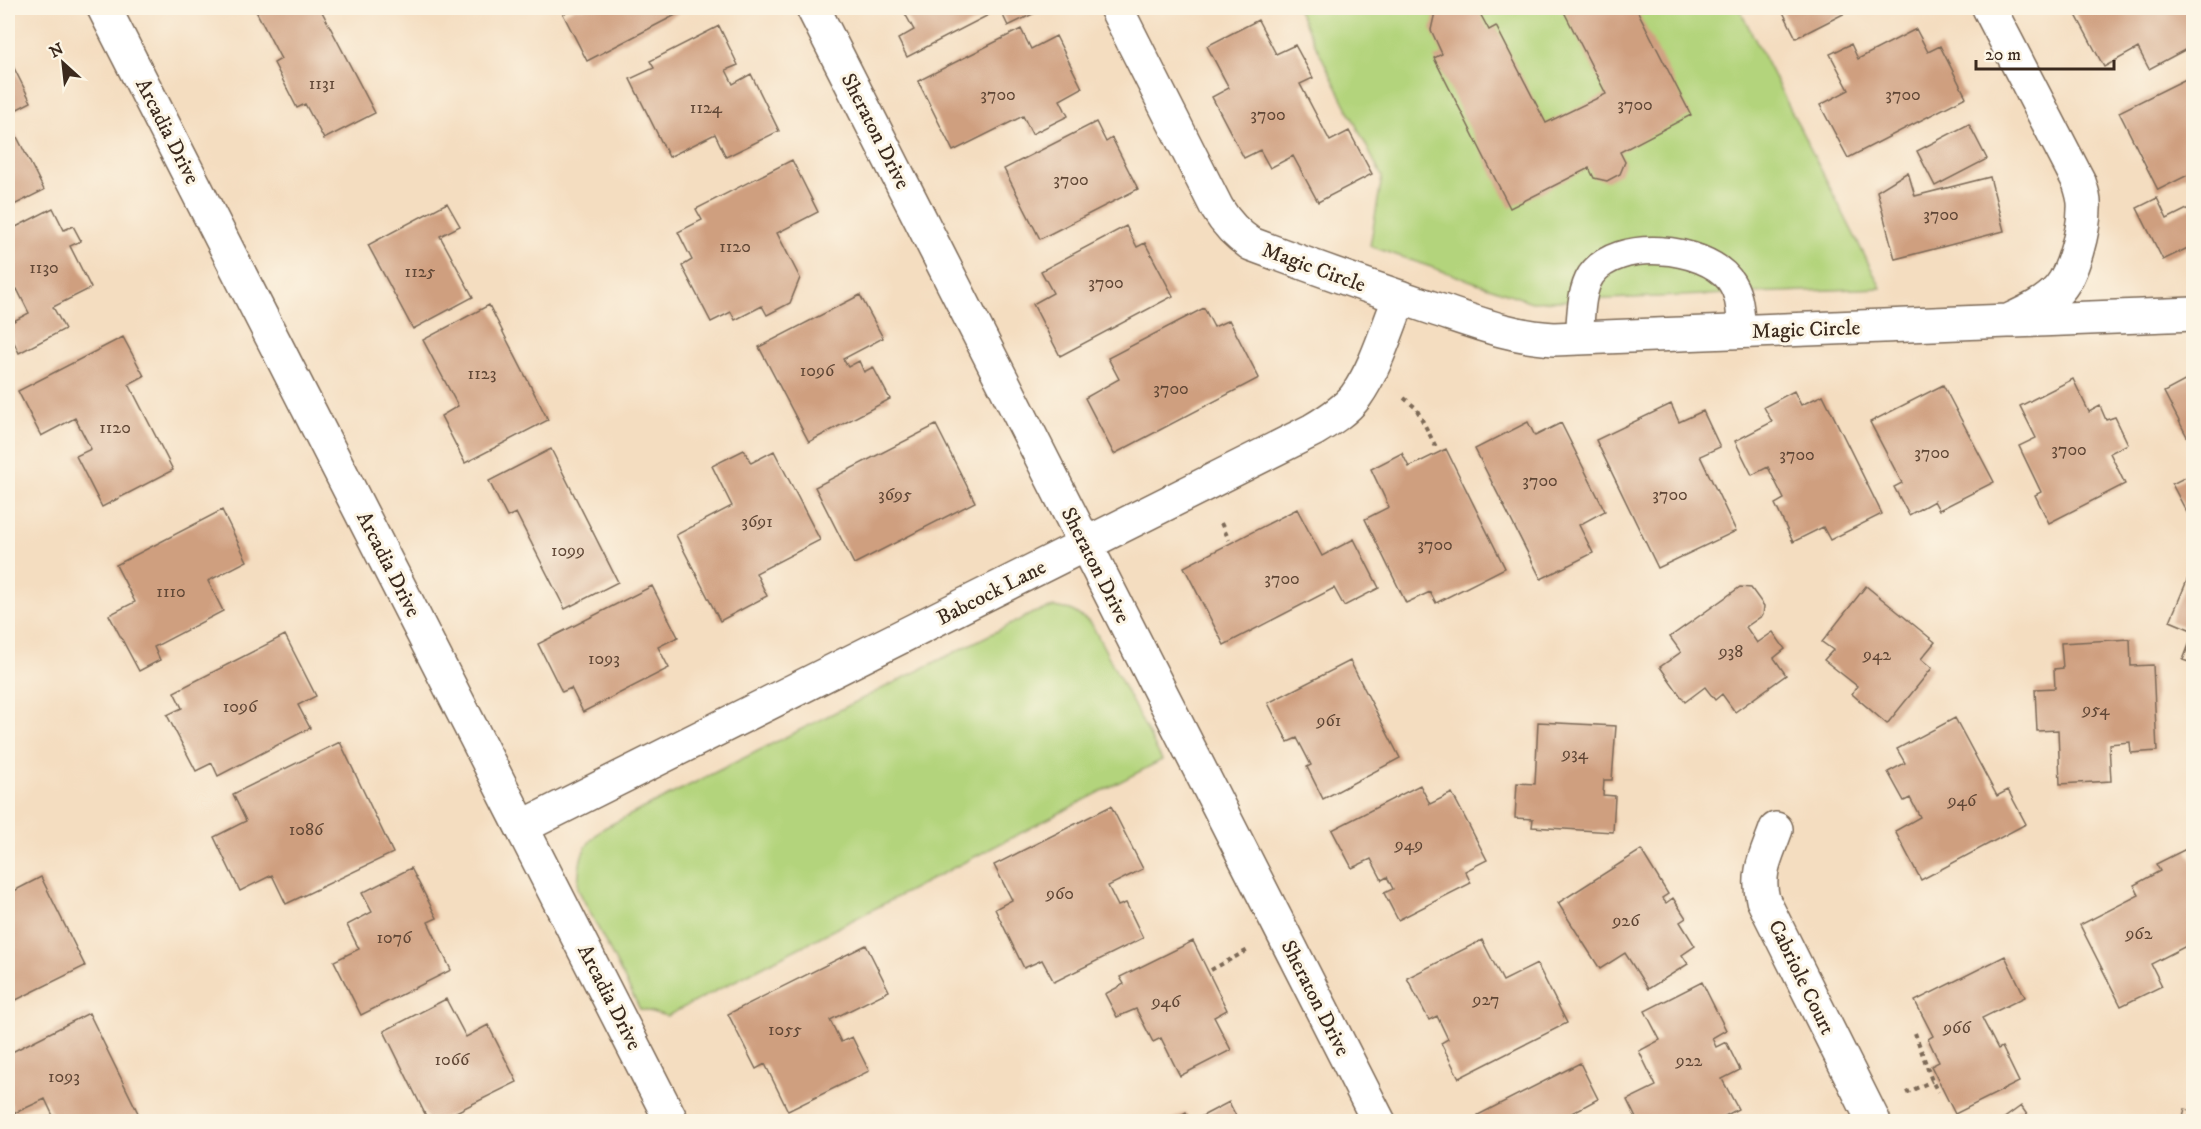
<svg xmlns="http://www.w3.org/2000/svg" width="2201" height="1129" viewBox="0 0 2201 1129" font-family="'IM FELL DW Pica',serif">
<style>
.green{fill:#b3d47c;stroke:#777f4d;stroke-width:1.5}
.building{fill:#cf9f7f}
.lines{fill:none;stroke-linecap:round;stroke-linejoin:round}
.lane-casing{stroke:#7c6957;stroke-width:30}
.street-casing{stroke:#7c6957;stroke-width:36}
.path{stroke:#7c6957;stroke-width:4;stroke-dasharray:4.5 4.5;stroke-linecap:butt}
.lane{stroke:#fff;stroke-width:27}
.street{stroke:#fff;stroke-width:33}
.labels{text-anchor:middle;stroke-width:6;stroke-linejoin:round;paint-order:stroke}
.number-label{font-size:18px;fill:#604736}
.street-label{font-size:21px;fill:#3b2a1e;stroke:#fcf5e5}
</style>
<rect width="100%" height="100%" fill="#fcf5e5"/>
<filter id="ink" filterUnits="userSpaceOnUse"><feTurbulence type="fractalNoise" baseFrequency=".0167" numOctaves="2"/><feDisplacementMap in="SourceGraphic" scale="12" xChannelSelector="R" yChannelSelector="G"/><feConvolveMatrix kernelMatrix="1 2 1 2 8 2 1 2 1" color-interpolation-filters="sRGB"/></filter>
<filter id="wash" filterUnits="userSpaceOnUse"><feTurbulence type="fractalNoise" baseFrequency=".008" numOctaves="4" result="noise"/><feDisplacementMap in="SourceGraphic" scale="24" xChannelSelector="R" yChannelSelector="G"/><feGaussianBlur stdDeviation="1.35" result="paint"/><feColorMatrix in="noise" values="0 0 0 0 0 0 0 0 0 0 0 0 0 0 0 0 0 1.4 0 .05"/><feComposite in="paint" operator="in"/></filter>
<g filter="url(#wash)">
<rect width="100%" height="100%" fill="#f4ddc0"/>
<path class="green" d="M1297,8H1739L1881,288L1532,302L1370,246L1382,177Z
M1054,607L1071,610L1091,623L1162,760L667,1016L640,1009L578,889C579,860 580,846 604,828L1033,613Z"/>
<g id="blocks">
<path class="building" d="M263,8H320L375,113L324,139L305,104L297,108L274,63L281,59L256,11Z
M575,8H689L587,61L563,14Z
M902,8H1045L1008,26L1000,9L907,57L898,39L914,30Z
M1443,8H1477L1489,30L1496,26L1546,123L1606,94L1562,8H1636L1691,115L1620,152L1625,162L1620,174L1607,181L1594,178L1589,168L1510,208L1434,58L1442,54L1431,30L1435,12Z
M1781,8H1855L1796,38Z
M2086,8H2194V45L2149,69L2138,48L2104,67L2075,13Z
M1258,20L1276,54L1295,45L1313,78L1300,84L1330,141L1349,131L1372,174L1318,202L1293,156L1270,168L1260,150L1244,158L1212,97L1229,88L1207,46Z
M719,26L738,65L726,70L733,84L751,74L779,131L726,157L715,134L669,157L630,79L654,68L650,61Z
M1021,29L1031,49L1056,36L1082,88L1060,100L1068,116L1032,134L1023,116L953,151L918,81Z
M1916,29L1928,52L1940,46L1966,97L1848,158L1820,105L1849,90L1830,54L1851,44L1858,59Z
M8,56L31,102L8,114Z
M2194,75V172L2158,190L2119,112Z
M1096,122L1106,142L1112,138L1138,189L1040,239L1004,169Z
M1969,124L1987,159L1935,186L1917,151Z
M15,133L44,190L8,208V137Z
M792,160L818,212L777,233L800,278L790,303L767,315L762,306L735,320L731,312L711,322L682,266L692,260L678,232L702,220L696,209Z
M1908,172L1915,196L1990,177L2004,231L1895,259L1877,191Z
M2157,198L2167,219L2191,207L2194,212V245L2163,260L2137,208Z
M447,203L460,226L440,236L473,297L413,329L368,245Z
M53,208L64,230L73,226L81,241L70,246L91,288L53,307L65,329L19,353L8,330V324L29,313L17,289L8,294V231Z
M1126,226L1137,247L1145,243L1173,296L1060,356L1033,304L1053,293L1041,271Z
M860,295L883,338L843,359L848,367L859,361L864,372L873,367L890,399L809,442L759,347Z
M489,305L548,420L465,463L441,416L458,406L423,340Z
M1204,308L1214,327L1229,320L1259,378L1114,454L1085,398L1119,379L1108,358Z
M123,337L144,376L129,384L173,470L102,507L76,456L91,449L75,418L41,436L18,391Z
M2192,377L2194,381V450L2164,392Z
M2073,379L2089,412L2100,406L2106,420L2115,417L2128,444L2110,453L2125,484L2049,523L2035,495L2041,492L2019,446L2036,438L2020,406Z
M1943,385L1994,482L1939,510L1934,501L1909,515L1894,487L1902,483L1870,422Z
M1794,391L1801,405L1823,395L1882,514L1830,540L1823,527L1793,542L1775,504L1784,499L1768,467L1752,475L1735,441L1772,422L1764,407Z
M1671,404L1679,422L1703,411L1720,447L1700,456L1736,531L1658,568L1596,440Z
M1528,422L1535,436L1561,423L1605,511L1579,525L1593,553L1541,579L1475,449Z
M936,425L975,502L854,564L815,487Z
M551,449L618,582L565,609L516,513L507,517L489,481Z
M1446,449L1505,568L1436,603L1430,592L1406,603L1365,519L1389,507L1371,469L1402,453L1409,467Z
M744,450L751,463L774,451L820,540L756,573L767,596L720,621L676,535L732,506L712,466Z
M2194,473V526L2172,484Z
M1297,509L1322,556L1354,539L1379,588L1344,606L1334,588L1224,645L1184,567Z
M222,510L247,561L208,581L223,611L154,647L160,660L139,671L109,615L135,602L116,565Z
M2191,571L2194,573V631L2170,621Z
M652,586L678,637L658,647L669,668L583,712L571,688L562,692L538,644Z
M1866,586L1935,642L1921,659L1932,668L1887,724L1852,694L1857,686L1824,660L1833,650L1822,642Z
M1740,587L1751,588L1764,606L1763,615L1746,627L1757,643L1773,632L1785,649L1774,658L1786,675L1735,712L1722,694L1715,700L1705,687L1685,702L1660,667L1681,652L1670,637Z
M2193,634H2194V664L2183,660Z
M285,635L316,696L298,705L310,728L218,776L212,763L196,771L167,715L182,708L174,692Z
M2130,639L2131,666L2153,665L2157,751L2131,753L2130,742L2109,744L2111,781L2060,784L2058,730L2037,731L2035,689L2055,688L2054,669L2063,668L2061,643Z
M1350,661L1400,758L1323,799L1307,767L1311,765L1297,738L1288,742L1268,703Z
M1955,718L1997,796L2008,790L2026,824L1921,880L1895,831L1920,817L1910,798L1904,801L1888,772L1905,763L1897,749Z
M1538,722L1616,726L1612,780H1604L1603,795L1615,796L1613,832L1532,827L1533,819L1515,818L1517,783L1535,784Z
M340,742L393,853L286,904L272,875L240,891L214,837L246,821L233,794Z
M1420,785L1430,804L1452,793L1487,860L1465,871L1471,883L1398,920L1384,893L1393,889L1387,877L1382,880L1371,859L1352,868L1332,830Z
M1111,806L1143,869L1108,886L1118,906L1126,903L1143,938L1054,982L1042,960L1024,968L995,909L1012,900L994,865Z
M2186,849L2194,864V942L2151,964L2162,986L2121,1006L2080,925L2139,895L2134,885L2160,871L2156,864Z
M1641,850L1668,894L1662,898L1666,903L1673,898L1686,918L1680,922L1695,946L1682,955L1688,964L1648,989L1625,953L1600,969L1558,903Z
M411,868L437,918L428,922L451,970L361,1015L334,961L359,949L347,925L372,912L362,893Z
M41,877L85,966L8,1004V894Z
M1482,940L1503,981L1537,964L1567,1023L1459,1078L1441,1043L1448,1039L1437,1016L1429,1020L1407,978Z
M1193,941L1227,1010L1214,1017L1231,1050L1180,1076L1161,1038L1153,1042L1136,1009L1117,1017L1105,994L1124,984L1120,977Z
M866,945L889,991L830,1020L841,1042L852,1037L869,1071L788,1111L765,1064L756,1069L728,1014Z
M2005,956L2025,997L1982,1018L1998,1049L2002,1047L2019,1082L1955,1114L1931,1066L1939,1062L1928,1039L1933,1036L1915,1001Z
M1702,982L1726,1030L1712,1038L1716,1047L1726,1042L1740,1070L1722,1079L1738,1109L1714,1122H1638L1627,1100L1656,1086L1639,1051L1660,1040L1645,1011Z
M446,999L466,1037L488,1025L517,1082L436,1122H429L384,1031Z
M89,1013L139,1115L124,1122H56L45,1099L15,1113L8,1098V1054Z
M1580,1063L1598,1099L1555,1122H1482L1478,1115Z
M1229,1102L1239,1122H1191Z
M2021,1106L2032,1122H1999Z
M2185,1109L2194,1111V1122H2182Z
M1186,1112L1191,1122H1168Z"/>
</g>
</g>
<g filter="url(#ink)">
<use href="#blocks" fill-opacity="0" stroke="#7c6957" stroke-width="1.5"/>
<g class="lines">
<g class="lane-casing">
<path id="lane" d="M1579,338C1581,319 1580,292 1591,275C1617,238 1703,246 1729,279C1741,294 1740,314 1742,332"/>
</g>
<g class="street-casing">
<path id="street" d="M104,8L672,1122
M813,8L1379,1122
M1116,8L1217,208C1226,223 1236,234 1251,244C1313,267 1375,289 1438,310C1477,323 1514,337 1554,339L2008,321C2025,313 2046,304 2059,289C2073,273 2084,230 2084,209C2085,200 2082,191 2079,182L1989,8
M2012,321L2194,314
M524,826L1313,430C1328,421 1346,410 1356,396C1376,368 1387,329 1400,297
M1776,829C1767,855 1756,872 1763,900L1874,1122"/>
</g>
<path class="path" d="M1404,398L1416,408L1437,449
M1221,523L1229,540
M1211,970L1248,950
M1915,1033L1932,1081L1938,1092
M1906,1093L1932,1081"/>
<use href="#lane" class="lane"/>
<use href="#street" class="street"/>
</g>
</g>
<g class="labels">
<g class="number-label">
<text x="322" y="89">1131</text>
<text x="998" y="100">3700</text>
<text x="1903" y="100">3700</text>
<text x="1635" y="110">3700</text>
<text x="706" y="113">1124</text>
<text x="1268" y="120">3700</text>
<text x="1071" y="185">3700</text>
<text x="1941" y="220">3700</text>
<text x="735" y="252">1120</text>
<text x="44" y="273">1130</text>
<text x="420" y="277">1125</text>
<text x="1106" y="288">3700</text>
<text x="817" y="376">1096</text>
<text x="482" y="379">1123</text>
<text x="1171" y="394">3700</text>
<text x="115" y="433">1120</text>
<text x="2069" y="455">3700</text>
<text x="1932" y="458">3700</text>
<text x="1797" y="460">3700</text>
<text x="1540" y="486">3700</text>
<text x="895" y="500">3695</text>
<text x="1670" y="500">3700</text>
<text x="757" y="527">3691</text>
<text x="1435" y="550">3700</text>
<text x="568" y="556">1099</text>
<text x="1282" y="584">3700</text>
<text x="171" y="597">1110</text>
<text x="1731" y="657">938</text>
<text x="1877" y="660">942</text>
<text x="604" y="664">1093</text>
<text x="240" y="712">1096</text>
<text x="2096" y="715">954</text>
<text x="1329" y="726">961</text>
<text x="1575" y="759">934</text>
<text x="1962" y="806">946</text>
<text x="306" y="835">1086</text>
<text x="1409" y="850">949</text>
<text x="1060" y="899">960</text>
<text x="1626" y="926">926</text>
<text x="2139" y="939">962</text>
<text x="394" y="943">1076</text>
<text x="1486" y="1005">927</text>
<text x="1166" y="1007">946</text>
<text x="1957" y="1033">966</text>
<text x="785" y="1035">1055</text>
<text x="452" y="1065">1066</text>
<text x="1689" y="1066">922</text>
<text x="64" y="1082">1093</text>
</g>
<g class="street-label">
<text transform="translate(168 131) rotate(63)" y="7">Arcadia Drive</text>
<text transform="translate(876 131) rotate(63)" y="7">Sheraton Drive</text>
<text transform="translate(1314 267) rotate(20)" y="7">Magic Circle</text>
<text transform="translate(1806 329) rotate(-2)" y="7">Magic Circle</text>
<text transform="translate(389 564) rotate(63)" y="7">Arcadia Drive</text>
<text transform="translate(1096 565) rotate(63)" y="7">Sheraton Drive</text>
<text transform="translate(991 592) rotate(-27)" y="7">Babcock Lane</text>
<text transform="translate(1802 977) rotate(64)" y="7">Cabriole Court</text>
<text transform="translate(610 997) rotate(63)" y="7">Arcadia Drive</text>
<text transform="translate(1316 998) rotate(63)" y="7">Sheraton Drive</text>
</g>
</g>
<rect width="2201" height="1129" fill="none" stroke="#fcf5e5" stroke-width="30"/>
<g transform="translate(63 63) rotate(333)" stroke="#fcf5e5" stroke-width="4.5" paint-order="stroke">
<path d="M0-4.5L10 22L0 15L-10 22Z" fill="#3b2a1e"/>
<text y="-9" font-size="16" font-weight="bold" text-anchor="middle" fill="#3b2a1e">N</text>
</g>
<path d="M1976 60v9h138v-9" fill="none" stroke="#3b2a1e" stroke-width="3"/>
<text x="1985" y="60" font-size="18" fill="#3b2a1e" stroke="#fcf5e5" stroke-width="4.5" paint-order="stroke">20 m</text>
</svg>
